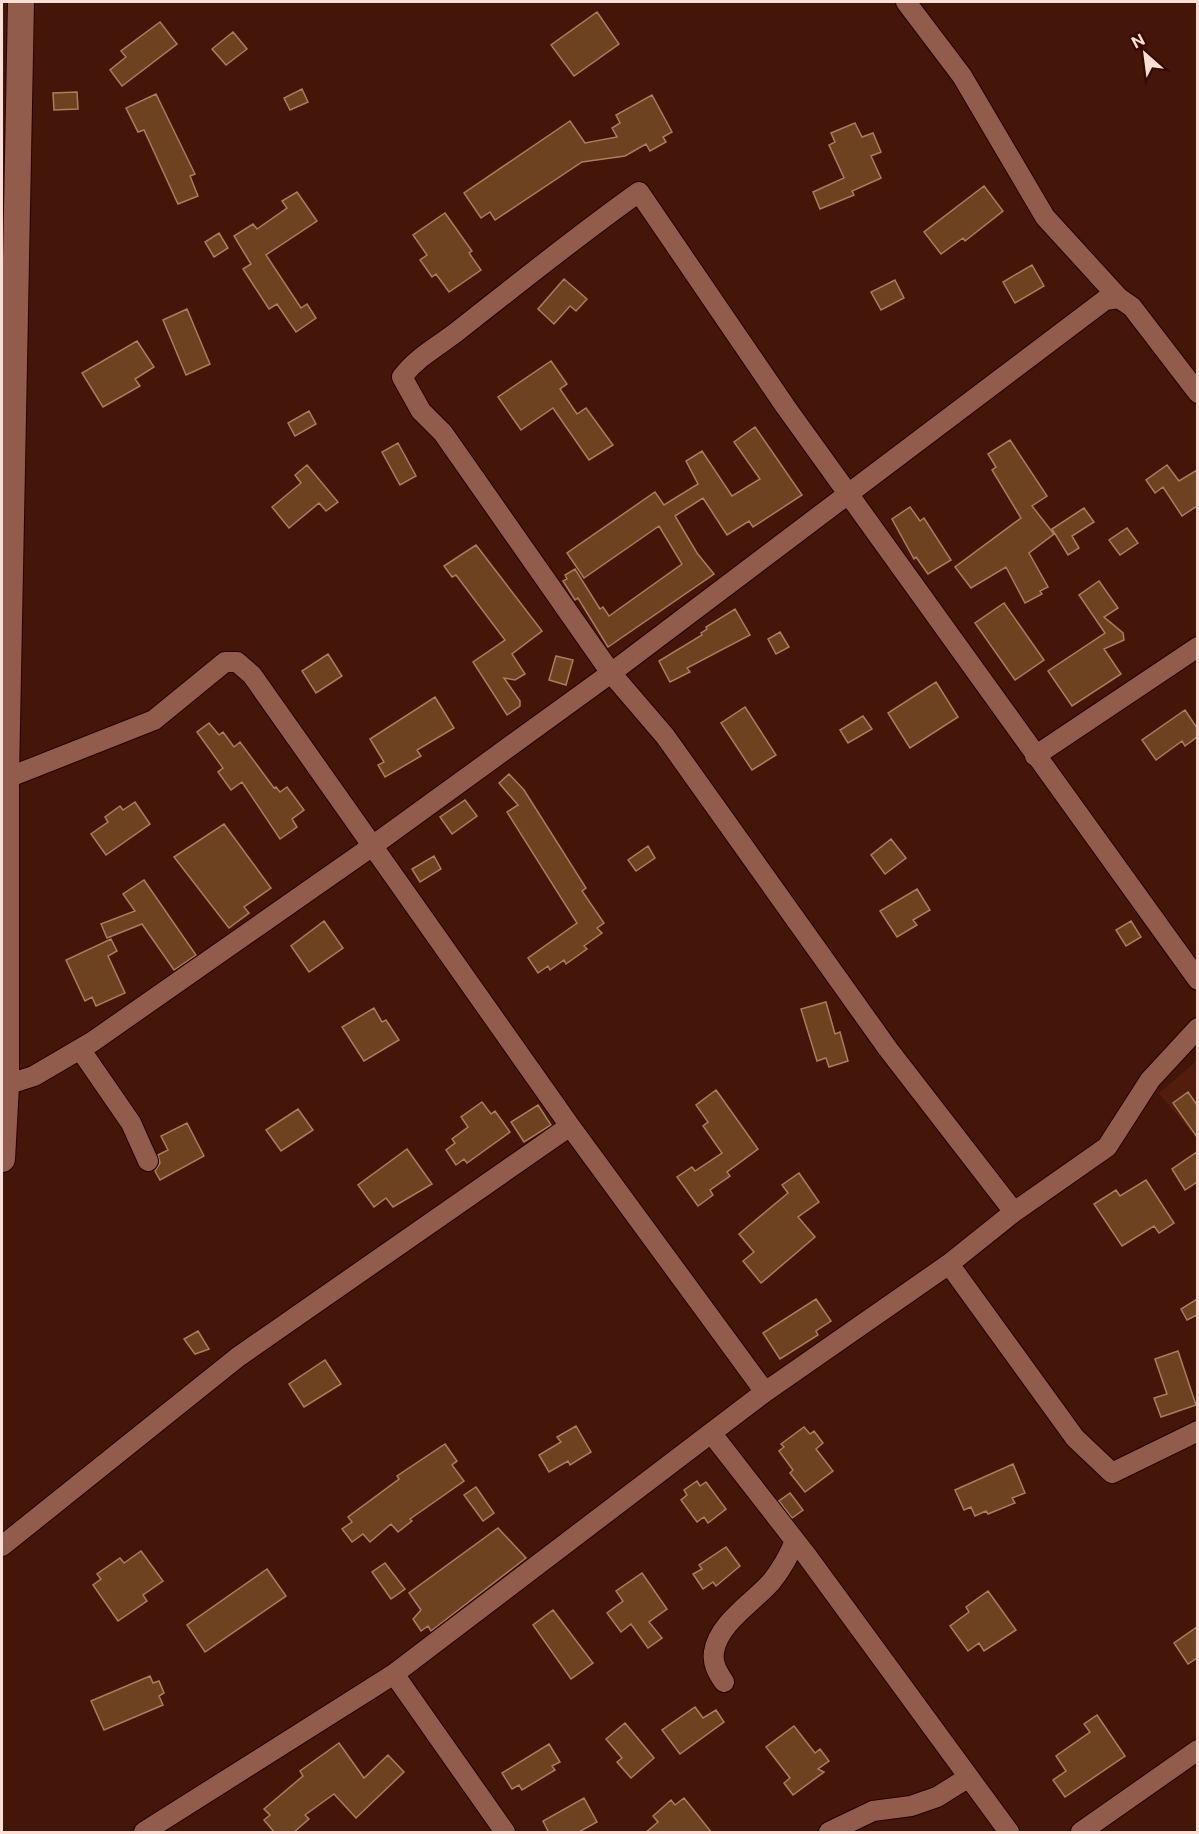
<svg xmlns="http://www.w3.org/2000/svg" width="1199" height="1834" viewBox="0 0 1199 1834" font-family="'Public Sans',sans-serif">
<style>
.built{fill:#531d0d}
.building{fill:#6c4221;stroke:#ab7d5b;stroke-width:1.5}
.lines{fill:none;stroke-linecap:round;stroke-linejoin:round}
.minor-casing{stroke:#280000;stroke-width:22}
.tertiary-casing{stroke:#280000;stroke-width:28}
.minor{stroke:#925c4d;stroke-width:20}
.tertiary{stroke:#925c4d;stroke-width:26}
</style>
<rect width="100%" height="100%" fill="#441609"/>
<path class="built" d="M1197,1061V1139L1159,1093Z"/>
<path class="building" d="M597,12L619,44L574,76L551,45Z
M160,22L177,44L122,86L110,70L126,57L121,51Z
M233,32L247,49L226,65L212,49Z
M302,89L308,102L290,110L284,98Z
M77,92L78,109L54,110L53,93Z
M156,94L195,174L190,176L198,196L178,204L144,130L138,132L126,108Z
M652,95L672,132L663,137L666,142L650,151L646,144L625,156L582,162L495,220L490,212L481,218L464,193L570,121L585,143L617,137L612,128L620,123L616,115Z
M855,123L862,137L873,133L881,152L871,156L881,178L852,191L854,195L820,209L813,192L844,178L829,145L835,142L831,133Z
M984,186L1003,211L965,241L963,238L941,254L924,232Z
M297,192L317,221L266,255L301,308L307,304L316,318L296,332L277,304L269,309L243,269L251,264L234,236L253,224L257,229L287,208L282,201Z
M445,213L472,251L469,253L481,270L449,292L436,274L432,277L420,260L427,255L413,235Z
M219,233L228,248L214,257L205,242Z
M1032,265L1044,286L1015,303L1003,282Z
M564,279L587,299L576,311L570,306L554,324L538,309Z
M895,280L904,298L881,310L871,292Z
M187,309L210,364L186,375L163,320Z
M137,341L154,367L135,379L140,386L103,407L82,373Z
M551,361L567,384L560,389L577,414L586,408L613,445L589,460L553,408L521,430L498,397Z
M309,411L316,424L295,436L288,423Z
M755,427L802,495L753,527L749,521L727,535L703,498L675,516L697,553L714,574L608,647L578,598L575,600L563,581L567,579L565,575L575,569L600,609L603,607L609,616L682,564L659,526L584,578L567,553L655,492L664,505L698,484L686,461L702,451L732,496L760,479L734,442Z
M1010,440L1047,496L1032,506L1054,534L1029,553L1048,587L1040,591L1042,594L1025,603L1006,567L971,588L955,567L1021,518L992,470L996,467L988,454Z
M398,443L416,476L400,485L382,452Z
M307,465L338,502L326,511L319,503L289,528L272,507L301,483L295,475Z
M1167,465L1179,481L1197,470V506L1182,516L1163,487L1155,493L1146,480Z
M910,507L920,521L924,518L951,560L928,574L916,557L914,559L892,519Z
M1084,508L1094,522L1072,536L1079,548L1068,555L1052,529Z
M1127,528L1138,543L1120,555L1109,540Z
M476,545L542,631L512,654L525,674L515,680L504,678L520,701V706L507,715L473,662L505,640L456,575L452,577L444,566Z
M1099,581L1118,608L1104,617L1123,633L1124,640L1104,649L1121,674L1072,706L1048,671L1105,633L1079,595Z
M1004,603L1044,660L1015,680L975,623Z
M735,609L750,635L687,668L690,672L670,682L659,661L702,635L701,633L707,629L706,627Z
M780,632L789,647L776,654L768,639Z
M328,654L342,676L316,693L302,671Z
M556,656L573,660L566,685L549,680Z
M936,682L958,717L910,748L888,713Z
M435,697L454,728L417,750L421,756L385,777L378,765L384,762L370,739Z
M745,707L776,755L752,770L721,723Z
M1185,710L1197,728V737L1185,746L1182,741L1156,760L1142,740Z
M863,716L872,729L848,743L840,730Z
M209,723L219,735L223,732L234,747L240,742L274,788L276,787L280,792L287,787L304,810L292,819L297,827L280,839L242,782L231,790L218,772L223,768L197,732Z
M509,774L524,790L586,888L582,891L604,923L597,928L602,933L584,946L587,949L566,964L564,960L550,970L548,966L538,973L528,958L577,923L507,812L518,805L499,783Z
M465,800L477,816L452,834L440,817Z
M135,802L150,824L106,855L91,834L108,822L105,817L120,806L123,810Z
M224,824L271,888L244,907L249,913L229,928L174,857Z
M891,839L906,858L885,874L871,855Z
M648,846L655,858L636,871L628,860Z
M434,856L441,869L420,882L412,869Z
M144,880L196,955L174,970L142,924L107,938L101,924L135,911L123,894Z
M917,889L930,910L913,920L917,925L897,937L880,911Z
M324,921L343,948L309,972L291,946Z
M1131,921L1141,937L1126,946L1116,930Z
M111,939L117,951L108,956L125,993L96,1006L92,997L85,1001L66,960Z
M826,1002L835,1034L840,1032L848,1061L829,1067L826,1058L817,1061L801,1009Z
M374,1008L382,1022L386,1020L399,1040L364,1061L342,1027Z
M716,1090L758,1149L727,1172L730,1176L710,1190L713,1195L698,1206L677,1177L692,1167L695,1171L722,1153L703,1126L708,1122L696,1105Z
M1188,1092L1197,1105V1137L1173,1103Z
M482,1102L491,1114L495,1111L510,1132L467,1163L464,1159L456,1165L446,1150L455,1143L452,1139L468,1127L461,1117Z
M538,1105L551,1125L524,1142L511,1122Z
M298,1109L313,1130L281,1151L266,1130Z
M187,1123L204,1156L160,1180L155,1171L160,1163L158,1155L168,1150L161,1136Z
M407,1149L432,1184L393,1207L386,1198L374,1207L358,1185Z
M1197,1152V1182L1185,1190L1172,1169Z
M799,1173L819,1202L798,1217L815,1237L761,1283L743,1261L754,1252L739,1234L788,1193L782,1185Z
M1146,1180L1174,1223L1159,1233L1154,1226L1122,1246L1094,1204L1116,1190L1120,1196Z
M816,1299L831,1321L816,1331L818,1335L780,1359L763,1333Z
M1197,1299V1315L1187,1320L1181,1309Z
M198,1331L209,1349L195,1354L184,1339Z
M1178,1351L1196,1405L1161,1417L1154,1398L1167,1394L1155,1359Z
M325,1360L341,1384L304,1407L289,1384Z
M576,1426L591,1452L570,1465L568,1461L549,1472L539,1455L561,1442L557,1437Z
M804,1427L810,1434L814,1431L823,1443L816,1449L833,1471L805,1492L790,1473L793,1470L779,1451L784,1447L781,1444Z
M445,1444L457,1461L452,1465L464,1481L410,1519L412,1521L398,1532L391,1524L370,1542L363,1534L352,1542L342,1529L352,1522L348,1517L399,1479L397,1476Z
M1013,1464L1025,1493L1012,1498L1015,1503L988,1514L986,1511L975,1516L971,1507L964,1510L955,1490Z
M697,1481L700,1486L706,1482L726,1509L708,1523L704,1517L697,1522L681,1500L687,1495L684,1490Z
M476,1487L494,1513L483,1521L464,1495Z
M790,1493L803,1510L792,1518L779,1501Z
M498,1528L526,1558L431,1631L428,1626L421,1631L413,1619L421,1610L409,1593Z
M726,1547L740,1566L716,1586L713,1582L703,1589L693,1574L702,1569L699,1565Z
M141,1551L163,1581L143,1595L147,1601L118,1621L93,1585L101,1579L97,1574L120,1558L124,1563Z
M385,1563L405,1589L391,1599L372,1572Z
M267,1569L286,1596L205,1652L187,1625Z
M642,1573L667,1609L649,1622L662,1638L648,1648L631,1624L621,1632L607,1613L623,1601L616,1591Z
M988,1591L1016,1630L984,1651L979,1643L968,1651L950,1626L969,1612L966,1607Z
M553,1610L593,1663L571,1679L533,1625Z
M1197,1627V1658L1188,1664L1174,1643Z
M150,1676L153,1683L159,1681L164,1693L159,1696L163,1705L104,1730L91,1701Z
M695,1707L703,1718L716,1710L724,1722L680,1754L662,1730Z
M1097,1715L1125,1756L1065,1797L1053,1780L1066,1771L1056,1756L1090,1732L1084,1724Z
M625,1723L654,1758L631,1778L617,1762L622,1758L606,1739Z
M794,1726L815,1753L820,1749L829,1761L818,1769L824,1772L793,1795L784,1783L790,1778L766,1747Z
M339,1743L364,1778L388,1755L404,1772L356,1818L334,1794L305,1815L309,1819L293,1833H275L264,1820L270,1815L264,1809L303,1776L300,1771Z
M549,1744L560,1762L552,1766L555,1770L522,1790L519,1785L512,1789L502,1773Z
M584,1798L597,1822L577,1833H549L543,1821Z
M684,1798L712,1833H645L658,1822L653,1816L671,1800L675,1805Z"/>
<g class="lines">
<g class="minor-casing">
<path id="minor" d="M906,2L962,76L1045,217L1119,298
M1035,756L1198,647
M2,780L154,720L225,662H237L252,675L570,1126L765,1392
M80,1049L131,1123L148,1161
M6,1085L34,1076L92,1042L371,847L611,673L1105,300L1119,298L1132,307L1198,393
M1014,1212L888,1049L665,736L611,673L443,433L421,411L402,377C418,356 439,346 459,330C519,283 577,236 639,192L785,406L1198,980
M949,1264L1075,1438L1112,1473L1198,1431
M712,1434L807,1556L1009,1832
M2,1546L238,1357L570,1126
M394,1674L505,1832
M724,1682C718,1673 712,1664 714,1652C718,1623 754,1602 772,1581C782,1568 789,1556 795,1541
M144,1832L394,1674L765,1392L949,1264L1014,1212L1107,1147L1150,1080L1198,1028
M829,1832L873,1811L911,1806L937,1797L969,1777
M1081,1832L1198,1750"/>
</g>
<g class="tertiary-casing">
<path id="tertiary" d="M2,1159L6,1085V777L21,2"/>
</g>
<use href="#minor" class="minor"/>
<use href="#tertiary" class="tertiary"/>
</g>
<rect width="1199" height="1834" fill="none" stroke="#fdded5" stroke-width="6"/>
<g transform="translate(1145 54) rotate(332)" stroke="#380b01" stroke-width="4.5" paint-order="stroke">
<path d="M0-4.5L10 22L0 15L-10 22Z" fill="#fdded5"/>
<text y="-9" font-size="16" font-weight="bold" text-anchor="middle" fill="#fdded5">N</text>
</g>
</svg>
